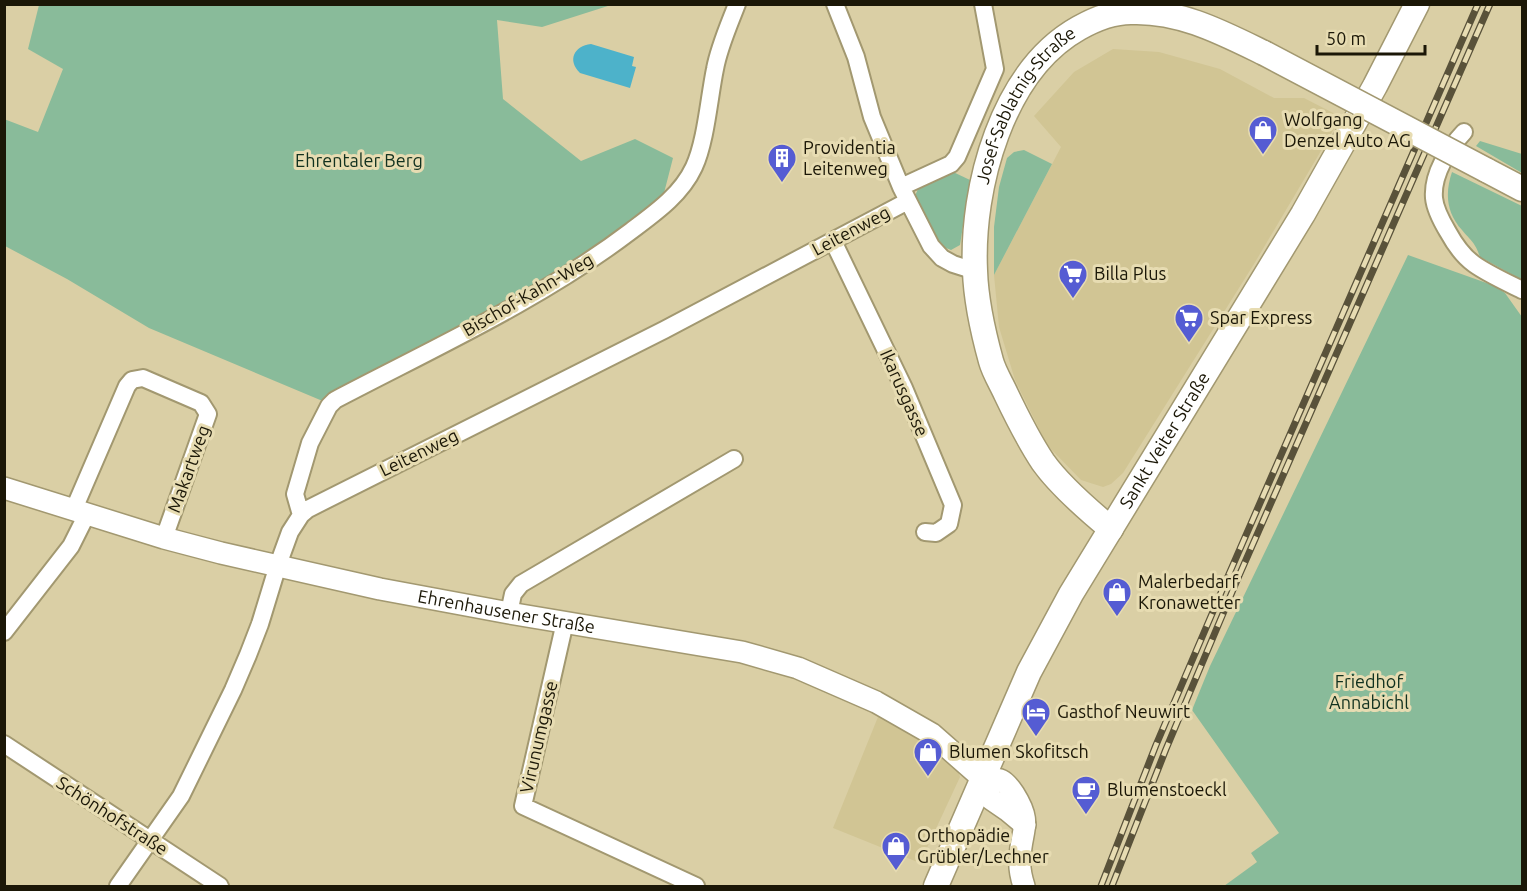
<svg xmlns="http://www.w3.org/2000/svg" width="1527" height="891" viewBox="0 0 1527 891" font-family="Ubuntu,sans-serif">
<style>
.built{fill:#d1c594}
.green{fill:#89bb9a}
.water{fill:#4db2ca}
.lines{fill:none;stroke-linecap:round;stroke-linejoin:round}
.minor-casing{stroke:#a29870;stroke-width:20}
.tertiary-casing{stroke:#a29870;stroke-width:24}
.secondary-casing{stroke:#a29870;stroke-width:27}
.minor{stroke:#fff;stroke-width:16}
.tertiary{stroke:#fff;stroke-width:21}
.secondary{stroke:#fff;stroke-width:24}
.rail-casing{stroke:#59523a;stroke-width:7}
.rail{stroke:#e7dcb2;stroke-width:4.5;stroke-dasharray:14;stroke-linecap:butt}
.secondary-bridge-casing{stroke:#a29870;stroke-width:27;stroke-linecap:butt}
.secondary-bridge{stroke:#fff;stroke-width:24}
.labels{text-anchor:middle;stroke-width:6;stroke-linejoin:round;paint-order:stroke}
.street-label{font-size:18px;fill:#1b1707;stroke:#e7dcb2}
.poi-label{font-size:18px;fill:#1b1707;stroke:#e7dcb2;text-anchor:start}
.park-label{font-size:18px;fill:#11311f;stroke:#e7dcb2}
</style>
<rect width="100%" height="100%" fill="#dacfa5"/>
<path class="built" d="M1113,49L1159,52L1220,69L1274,98H1304L1341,117L1254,264L1123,473L1111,484L1103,487L1081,480L1047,445L1015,380L999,327L994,275L1061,147L1034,116L1074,72Z
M880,712L927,740L956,765L960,777L920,863L833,828Z"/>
<path class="green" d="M39,5H611L542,27L497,20L503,99L581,161L635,139L673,158L664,193L605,245L559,277L325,402L149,328L67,279L5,246L4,119L38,132L63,69L28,49Z
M1480,141L1522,154V173L1476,146Z
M1024,150L1052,164L994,275V227L999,187L1007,158L1014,152Z
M951,171L970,180L960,245L951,250L941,246L915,196L920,184Z
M1452,172L1522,206V280L1480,257C1475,242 1471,241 1462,230C1446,212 1445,193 1452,172Z
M1408,255L1495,286L1505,293L1522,317V886H1224L1257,862L1251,853L1279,833L1192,710L1210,666Z"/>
<path class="water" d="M591,44L634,57L632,66L636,67L630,88L580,73C567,60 574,46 591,44Z"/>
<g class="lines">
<g class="minor-casing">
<path id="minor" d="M835,4L856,57L872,117L901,187L931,246L942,258L953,264L975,271
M1464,132C1449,148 1432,174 1434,198C1435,209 1442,222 1448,232C1454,243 1463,256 1474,264C1488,274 1506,282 1522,290
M901,187L951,164L957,157L995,69L983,4
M833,241L904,388L953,505L949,524L936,533L925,532
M74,509L127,386L132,380L143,378L201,403L208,414L164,538
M301,515L295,494L310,443L329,406L335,400C436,347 540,300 631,231C655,213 681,195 694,167C706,141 709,98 715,69C719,47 729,25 737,4
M509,613L513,594L521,584L734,459
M565,622L523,806L696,886
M4,632L71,546L87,514
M4,744L220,886
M118,886L181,796L233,690L248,655L260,624L278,565L290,532L301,515L308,509L664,330L908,201"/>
</g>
<g class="tertiary-casing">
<g id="tertiary">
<path id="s1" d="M4,488L164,538L221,553L380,589L509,613L742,652L798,668L876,702L932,734L983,779L991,799L1007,810L1025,825"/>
<path d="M983,779C1001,778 1004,779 1014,794C1033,824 1021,829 1020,858C1019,868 1021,877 1024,886"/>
</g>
</g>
<g class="secondary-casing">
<g id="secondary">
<path d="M1486,170L1522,189"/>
<path id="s2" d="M1111,529C1088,510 1060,486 1043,462C1029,441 1017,417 1006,394C1001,383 994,372 991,361C983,332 976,301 975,271C971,188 1002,71 1079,28C1095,19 1113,12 1131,12C1179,10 1221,32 1264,53"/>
<path id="s3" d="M936,886L1029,672L1071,594L1303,214L1375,86L1417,4"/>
</g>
</g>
<use href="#minor" class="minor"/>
<use href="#tertiary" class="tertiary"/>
<use href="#secondary" class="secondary"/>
<g class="rail-casing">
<path id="rail" d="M1101,886L1156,745L1229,574L1478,4
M1112,886L1166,749L1238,578L1490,4"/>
</g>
<use href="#rail" class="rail"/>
<g class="secondary-bridge-casing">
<path id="secondary-bridge" d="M1264,53L1486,170"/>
</g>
<use href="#secondary-bridge" class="secondary-bridge"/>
</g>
<defs>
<g id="shop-pin" transform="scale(1.5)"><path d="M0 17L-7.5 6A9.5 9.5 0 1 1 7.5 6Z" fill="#555cd3" stroke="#e7dcb2"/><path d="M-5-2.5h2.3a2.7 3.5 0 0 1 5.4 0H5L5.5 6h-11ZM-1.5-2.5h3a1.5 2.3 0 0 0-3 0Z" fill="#fff"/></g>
<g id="building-pin" transform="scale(1.5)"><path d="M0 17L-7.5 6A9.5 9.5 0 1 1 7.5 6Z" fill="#555cd3" stroke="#e7dcb2"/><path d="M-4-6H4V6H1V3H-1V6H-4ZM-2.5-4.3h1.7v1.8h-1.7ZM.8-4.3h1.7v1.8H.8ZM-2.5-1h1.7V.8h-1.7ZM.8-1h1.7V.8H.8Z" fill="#fff"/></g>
<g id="supermarket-pin" transform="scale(1.5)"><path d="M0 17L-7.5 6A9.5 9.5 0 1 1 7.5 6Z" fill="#555cd3" stroke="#e7dcb2"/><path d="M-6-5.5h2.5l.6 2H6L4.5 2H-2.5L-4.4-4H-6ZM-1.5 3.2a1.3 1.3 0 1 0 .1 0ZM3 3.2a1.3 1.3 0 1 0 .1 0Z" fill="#fff"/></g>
<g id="hotel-pin" transform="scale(1.5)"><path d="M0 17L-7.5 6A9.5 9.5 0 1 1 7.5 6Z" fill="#555cd3" stroke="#e7dcb2"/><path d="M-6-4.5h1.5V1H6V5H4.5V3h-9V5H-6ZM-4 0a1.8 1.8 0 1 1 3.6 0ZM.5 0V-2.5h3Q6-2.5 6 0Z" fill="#fff"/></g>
<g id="cafe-pin" transform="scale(1.5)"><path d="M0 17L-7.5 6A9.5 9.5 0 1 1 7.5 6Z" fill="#555cd3" stroke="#e7dcb2"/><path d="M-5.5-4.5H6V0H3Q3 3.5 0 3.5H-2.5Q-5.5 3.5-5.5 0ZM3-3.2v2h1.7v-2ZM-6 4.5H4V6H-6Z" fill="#fff"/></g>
</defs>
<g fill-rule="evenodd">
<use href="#shop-pin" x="1263" y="130"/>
<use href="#building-pin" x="782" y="158"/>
<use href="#supermarket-pin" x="1073" y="274"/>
<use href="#supermarket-pin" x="1189" y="318"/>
<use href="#shop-pin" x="1117" y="592"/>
<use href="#hotel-pin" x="1036" y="712"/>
<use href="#shop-pin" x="928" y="752"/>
<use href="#cafe-pin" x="1086" y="790"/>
<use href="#shop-pin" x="896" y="846"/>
</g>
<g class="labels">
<g class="street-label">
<text dy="6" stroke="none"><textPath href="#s2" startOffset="480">Josef-Sablatnig-Straße</textPath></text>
<text transform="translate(851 231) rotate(-28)" y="6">Leitenweg</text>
<text transform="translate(528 295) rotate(-30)" y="6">Bischof-Kahn-Weg</text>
<text transform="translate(904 393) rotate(66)" y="6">Ikarusgasse</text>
<text dy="6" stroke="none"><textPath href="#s3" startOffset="502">Sankt Veiter Straße</textPath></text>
<text transform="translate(419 453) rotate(-26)" y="6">Leitenweg</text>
<text transform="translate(189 469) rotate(-70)" y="6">Makartweg</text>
<text dy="6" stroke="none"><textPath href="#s1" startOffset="518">Ehrenhausener Straße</textPath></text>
<text transform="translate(539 737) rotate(-77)" y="6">Virunumgasse</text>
<text transform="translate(112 816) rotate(33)" y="6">Schönhofstraße</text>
</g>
<g class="poi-label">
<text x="1284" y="126">Wolfgang<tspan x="1284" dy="21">Denzel Auto AG</tspan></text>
<text x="803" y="154">Providentia<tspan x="803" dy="21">Leitenweg</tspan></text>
<text x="1094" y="280">Billa Plus</text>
<text x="1210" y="324">Spar Express</text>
<text x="1138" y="588">Malerbedarf<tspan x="1138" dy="21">Kronawetter</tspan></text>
<text x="1057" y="718">Gasthof Neuwirt</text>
<text x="949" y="758">Blumen Skofitsch</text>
<text x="1107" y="796">Blumenstoeckl</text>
<text x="917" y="842">Orthopädie<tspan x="917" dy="21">Grübler/Lechner</tspan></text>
</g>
<g class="park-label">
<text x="359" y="167">Ehrentaler Berg</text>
<text x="1369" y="688">Friedhof<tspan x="1369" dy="21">Annabichl</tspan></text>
</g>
</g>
<rect width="1527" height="891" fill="none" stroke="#1b1707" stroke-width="12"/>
<path d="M1317 45v9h108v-9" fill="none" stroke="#1b1707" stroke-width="3"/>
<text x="1326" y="45" font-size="18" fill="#1b1707" stroke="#e7dcb2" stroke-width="4.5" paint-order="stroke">50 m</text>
</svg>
